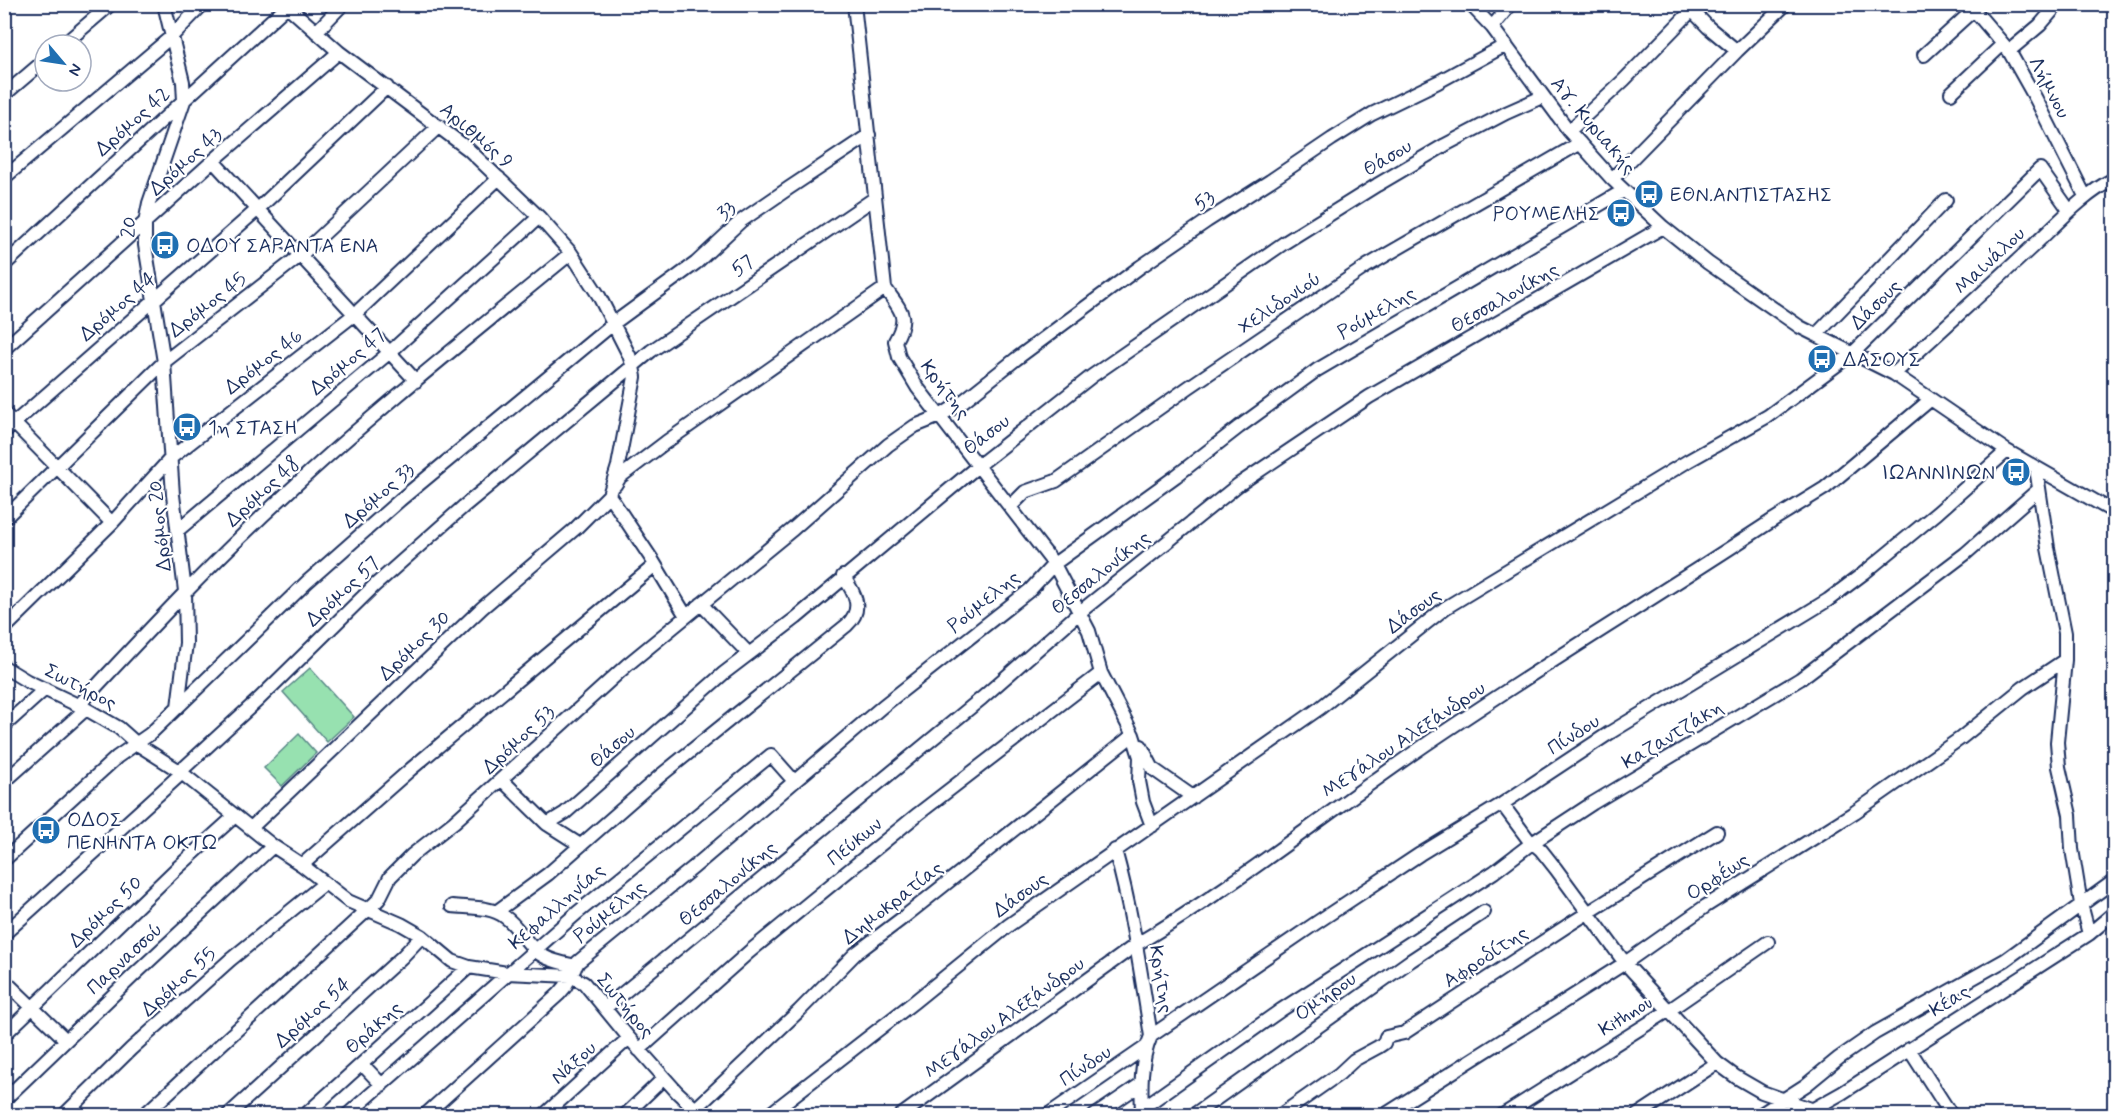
<svg xmlns="http://www.w3.org/2000/svg" width="2119" height="1120" viewBox="0 0 2119 1120" font-family="Mynerve,sans-serif">
<style>
.green{fill:#97e1b0;stroke:#598887;stroke-width:1.5}
.lines{fill:none;stroke-linecap:round;stroke-linejoin:round}
.minor-casing{stroke:#1b2f5e;stroke-width:16}
.minor{stroke:#fff;stroke-width:12}
.labels{text-anchor:middle;stroke-width:4.5;stroke-linejoin:round;paint-order:stroke}
.street-label{font-size:20px;fill:#1b2f5e;stroke:#fff}
.poi-label{font-size:20px;fill:#1b2f5e;stroke:#fff;text-anchor:start}
</style>
<rect width="100%" height="100%" fill="#fff"/>
<filter id="ink" filterUnits="userSpaceOnUse"><feTurbulence type="fractalNoise" baseFrequency=".0167" numOctaves="2"/><feDisplacementMap in="SourceGraphic" scale="12" xChannelSelector="R" yChannelSelector="G"/><feConvolveMatrix kernelMatrix="1 2 1 2 8 2 1 2 1" color-interpolation-filters="sRGB"/></filter>
<g filter="url(#ink)">
<path class="green" d="M310,668L354,717L327,742L283,692Z
M299,734L316,753L282,786L264,768Z"/>
<g class="lines">
<g class="minor-casing">
<path id="minor" d="M164,4L183,82L184,101L149,203L145,223V245L164,362L173,495L185,591L186,643L178,707
M854,4L885,288C900,310 910,315 895,341L899,357L917,387L1054,564L1089,631L1101,673L1133,735L1140,757L1139,781L1143,802L1152,826
M1470,4L1492,27L1569,131L1612,179L1663,227L1708,263L1800,327L1894,374L2007,451L2114,512
M1969,4L2009,51L2036,99L2085,196
M1687,5L1708,27L1737,51
M1492,27L1511,4
M316,32L343,4
M63,45L111,4
M2009,51L2040,25L2058,4
M1924,55L1980,4
M1951,93L2003,44
M4,95L45,60
M1569,131L1624,80L1698,4
M213,161L416,381
M4,178L172,36L203,4
M1612,179L1737,51L1786,4
M4,265L287,6
M1816,335L1946,200
M4,349L213,161L339,52
M1894,374C1940,331 1987,289 2033,246C2059,222 2082,195 2114,179
M4,413L112,523
M4,432L258,209L387,87
M2036,468L2048,548L2065,633V660L2057,742L2059,767L2070,815L2072,849L2081,904L2089,934
M615,485L620,477L666,442L885,288
M609,495L651,558L686,616
M1010,507L1025,492L1056,481L1189,387L1367,266L1580,143
M4,519L164,362L301,255L439,126
M177,531L390,352L539,217
M701,604L749,654
M4,629L112,523L172,457L355,314L499,178
M4,667L27,681L86,709L119,728L137,744L178,770L273,846L302,865L348,901L401,924L422,936L452,961L469,967L507,973L570,976L584,983L629,1038L677,1092L703,1116
M79,705C146,633 213,561 286,494C377,409 475,332 571,253
M4,726L45,689
M1141,746L1153,769L1193,797
M178,770L185,767L259,699L374,586L463,507L651,351L875,198
M502,780L547,824L565,813L724,673L796,618L979,465L1092,376L1284,243L1377,185L1445,145L1506,113L1542,97
M4,782L86,709
M1502,804L1528,839L1541,850L1556,869L1625,963L1717,1063L1736,1077L1762,1092L1811,1109
M547,824L580,845
M251,828L482,608L576,528L609,495L618,466L635,377L633,367L629,355L599,296L571,253L539,217L468,149L339,52L285,4
M1115,850C1132,911 1141,974 1151,1036C1140,1061 1141,1088 1142,1114
M4,860L117,757L150,734L307,582L400,500L614,323L696,263L741,221L789,188L869,135
M302,865L411,769L655,565
M452,906C469,908 491,906 505,917C518,926 525,942 537,952C547,960 562,963 576,966
M496,912L548,874L660,776L847,625C864,609 855,593 843,576
M4,934L182,773
M4,980L66,1040
M605,1008L982,698L1080,612L1238,485L1369,397L1663,227
M4,1035L175,870L235,816
M1151,1036L1316,923L1420,854L1502,804L1611,732L1828,600L1864,573L1937,513L2007,451
M1909,1049L1952,1116
M639,1050L749,952L918,814L1101,673
M362,1064L382,1085
M4,1100L134,975L273,846
M1141,1109L1281,1010L1494,872L1532,843L1593,803L1800,679L1965,554L2038,490
M690,1114L799,1011L855,954L904,917L1133,735
M63,1116L131,1049L230,960L325,883
M143,1116L374,904L379,899L390,877L412,855L454,822L627,665L793,529L888,445L915,426L940,416L962,402L1016,359L1140,267L1207,221L1270,181L1332,139L1372,114L1438,82L1506,45
M227,1116L402,957L422,936
M304,1116L469,967
M346,1116L577,913L771,755L794,781
M424,1116L559,994L565,987L578,962L694,867L883,706L1030,590L1054,564L1176,476L1239,427L1317,370L1623,191
M543,1116L629,1038
M624,1116L664,1078
M767,1116L914,1002L1009,925L1320,708L1445,608L1688,461L1768,416L1853,353L2040,169L2069,210
M900,1116L1137,944C1237,885 1329,811 1425,745C1539,667 1658,596 1773,520L1825,488L1930,400
M1046,1116L1146,1047
M1094,1116L1141,1084
M1192,1116L1410,961L1484,912
M1279,1116L1339,1074L1354,1060L1378,1047L1384,1043L1386,1037L1404,1033L1570,924L1717,832
M1383,1116L1625,963L1706,906L1855,812L1961,738L2023,688L2065,660
M1501,1116L1668,1011L1768,942
M1636,1116L1717,1063
M1758,1116L1806,1085L1839,1058L1875,1033L2005,960L2114,881
M1801,1116L1842,1093L2089,934L2114,913"/>
</g>
<use href="#minor" class="minor"/>
</g>
</g>
<defs>
<g id="bus-disc" transform="scale(1.5)"><circle r="9.5" fill="#1f6fb2" stroke="#fff"/><path d="M-5-6H5V4H4V6H2V4H-2V6H-4V4H-5ZM-3.5-4V0h7V-4ZM-3.5 1.2v1.5H-2V1.2ZM2 1.2v1.5H3.5V1.2Z" fill="#fff"/></g>
</defs>
<g fill-rule="evenodd">
<use href="#bus-disc" x="1649" y="194"/>
<use href="#bus-disc" x="1621" y="213"/>
<use href="#bus-disc" x="165" y="245"/>
<use href="#bus-disc" x="1822" y="359"/>
<use href="#bus-disc" x="187" y="427"/>
<use href="#bus-disc" x="2016" y="472"/>
<use href="#bus-disc" x="46" y="830"/>
</g>
<g class="labels">
<g class="street-label">
<text transform="translate(2050 87) rotate(62)" y="7">Λήμνου</text>
<text transform="translate(132 121) rotate(-42)" y="7">Δρόμος 42</text>
<text transform="translate(1594 125) rotate(50)" y="7">Αγ. Κυριακής</text>
<text transform="translate(477 135) rotate(41)" y="7">Αριθμός 9</text>
<text transform="translate(1387 157) rotate(-31)" y="7">Θάσου</text>
<text transform="translate(185 161) rotate(-42)" y="7">Δρόμος 43</text>
<text transform="translate(1204 200) rotate(-33)" y="7">53</text>
<text transform="translate(726 210) rotate(-40)" y="7">33</text>
<text transform="translate(128 227) rotate(-87)" y="7">20</text>
<text transform="translate(1989 260) rotate(-43)" y="7">Μαινάλου</text>
<text transform="translate(742 265) rotate(-35)" y="7">57</text>
<text transform="translate(1504 297) rotate(-30)" y="7">Θεσσαλονίκης</text>
<text transform="translate(1279 302) rotate(-34)" y="7">Χελιδονιού</text>
<text transform="translate(207 304) rotate(-38)" y="7">Δρόμος 45</text>
<text transform="translate(1875 304) rotate(-45)" y="7">Δάσους</text>
<text transform="translate(117 306) rotate(-41)" y="7">Δρόμος 44</text>
<text transform="translate(1376 312) rotate(-30)" y="7">Ρούμελης</text>
<text transform="translate(263 361) rotate(-38)" y="7">Δρόμος 46</text>
<text transform="translate(347 361) rotate(-40)" y="7">Δρόμος 47</text>
<text transform="translate(946 389) rotate(53)" y="7">Κρήτης</text>
<text transform="translate(986 434) rotate(-38)" y="7">Θάσου</text>
<text transform="translate(262 491) rotate(-43)" y="7">Δρόμος 48</text>
<text transform="translate(378 495) rotate(-41)" y="7">Δρόμος 33</text>
<text transform="translate(159 526) rotate(-96)" y="7">Δρόμος 20</text>
<text transform="translate(1100 572) rotate(-39)" y="7">Θεσσαλονίκης</text>
<text transform="translate(342 591) rotate(-43)" y="7">Δρόμος 57</text>
<text transform="translate(983 601) rotate(-39)" y="7">Ρούμελης</text>
<text transform="translate(1413 610) rotate(-37)" y="7">Δάσους</text>
<text transform="translate(414 645) rotate(-44)" y="7">Δρόμος 30</text>
<text transform="translate(81 686) rotate(27)" y="7">Σωτήρος</text>
<text transform="translate(1573 734) rotate(-33)" y="7">Πίνδου</text>
<text transform="translate(1672 734) rotate(-31)" y="7">Καζαντζάκη</text>
<text transform="translate(518 739) rotate(-43)" y="7">Δρόμος 53</text>
<text transform="translate(1403 739) rotate(-34)" y="7">Μεγάλου Αλεξάνδρου</text>
<text transform="translate(612 746) rotate(-41)" y="7">Θάσου</text>
<text transform="translate(854 841) rotate(-39)" y="7">Πεύκων</text>
<text transform="translate(1717 876) rotate(-33)" y="7">Ορφέως</text>
<text transform="translate(727 883) rotate(-40)" y="7">Θεσσαλονίκης</text>
<text transform="translate(1020 894) rotate(-36)" y="7">Δάσους</text>
<text transform="translate(892 902) rotate(-38)" y="7">Δημοκρατίας</text>
<text transform="translate(556 906) rotate(-41)" y="7">Κεφαλληνίας</text>
<text transform="translate(105 911) rotate(-44)" y="7">Δρόμος 50</text>
<text transform="translate(609 911) rotate(-39)" y="7">Ρούμελης</text>
<text transform="translate(1485 956) rotate(-33)" y="7">Αφροδίτης</text>
<text transform="translate(124 958) rotate(-43)" y="7">Παρνασσού</text>
<text transform="translate(1162 979) rotate(81)" y="7">Κρήτης</text>
<text transform="translate(178 981) rotate(-42)" y="7">Δρόμος 55</text>
<text transform="translate(1325 996) rotate(-35)" y="7">Ομήρου</text>
<text transform="translate(1949 1000) rotate(-32)" y="7">Κέας</text>
<text transform="translate(626 1005) rotate(50)" y="7">Σωτήρος</text>
<text transform="translate(312 1012) rotate(-42)" y="7">Δρόμος 54</text>
<text transform="translate(1625 1015) rotate(-32)" y="7">Κithnou</text>
<text transform="translate(1004 1017) rotate(-36)" y="7">Μεγάλου Αλεξάνδρου</text>
<text transform="translate(373 1027) rotate(-42)" y="7">Θράκης</text>
<text transform="translate(573 1062) rotate(-42)" y="7">Νάξου</text>
<text transform="translate(1085 1065) rotate(-34)" y="7">Πίνδου</text>
</g>
<g class="poi-label">
<text x="1670" y="201">ΕΘΝ.ΑΝΤΙΣΤΑΣΗΣ</text>
<text x="1600" y="220" text-anchor="end">ΡΟΥΜΕΛΗΣ</text>
<text x="186" y="252">ΟΔΟΥ ΣΑΡΑΝΤΑ ΕΝΑ</text>
<text x="1843" y="366">ΔΑΣΟΥΣ</text>
<text x="208" y="434">1η ΣΤΑΣΗ</text>
<text x="1995" y="479" text-anchor="end">ΙΩΑΝΝΙΝΩΝ</text>
<text x="67" y="826">ΟΔΟΣ<tspan x="67" dy="23">ΠΕΝΗΝΤΑ ΟΚΤΩ</tspan></text>
</g>
</g>
<rect width="2119" height="1120" fill="none" stroke="#fff" stroke-width="24"/>
<rect x="12" y="12" width="2095" height="1096" fill="none" stroke="#1b2f5e" stroke-width="2" filter="url(#ink)"/>
<g transform="translate(63 63) rotate(119)"><circle r="28" fill="#ffffff" stroke="#a4acbf" stroke-width="1.5"/>
<path d="M0-4.5L10 22L0 15L-10 22Z" fill="#1f6fb2"/>
<text y="-9" font-size="16" font-weight="bold" text-anchor="middle" fill="#1b2f5e">N</text>
</g>
</svg>
